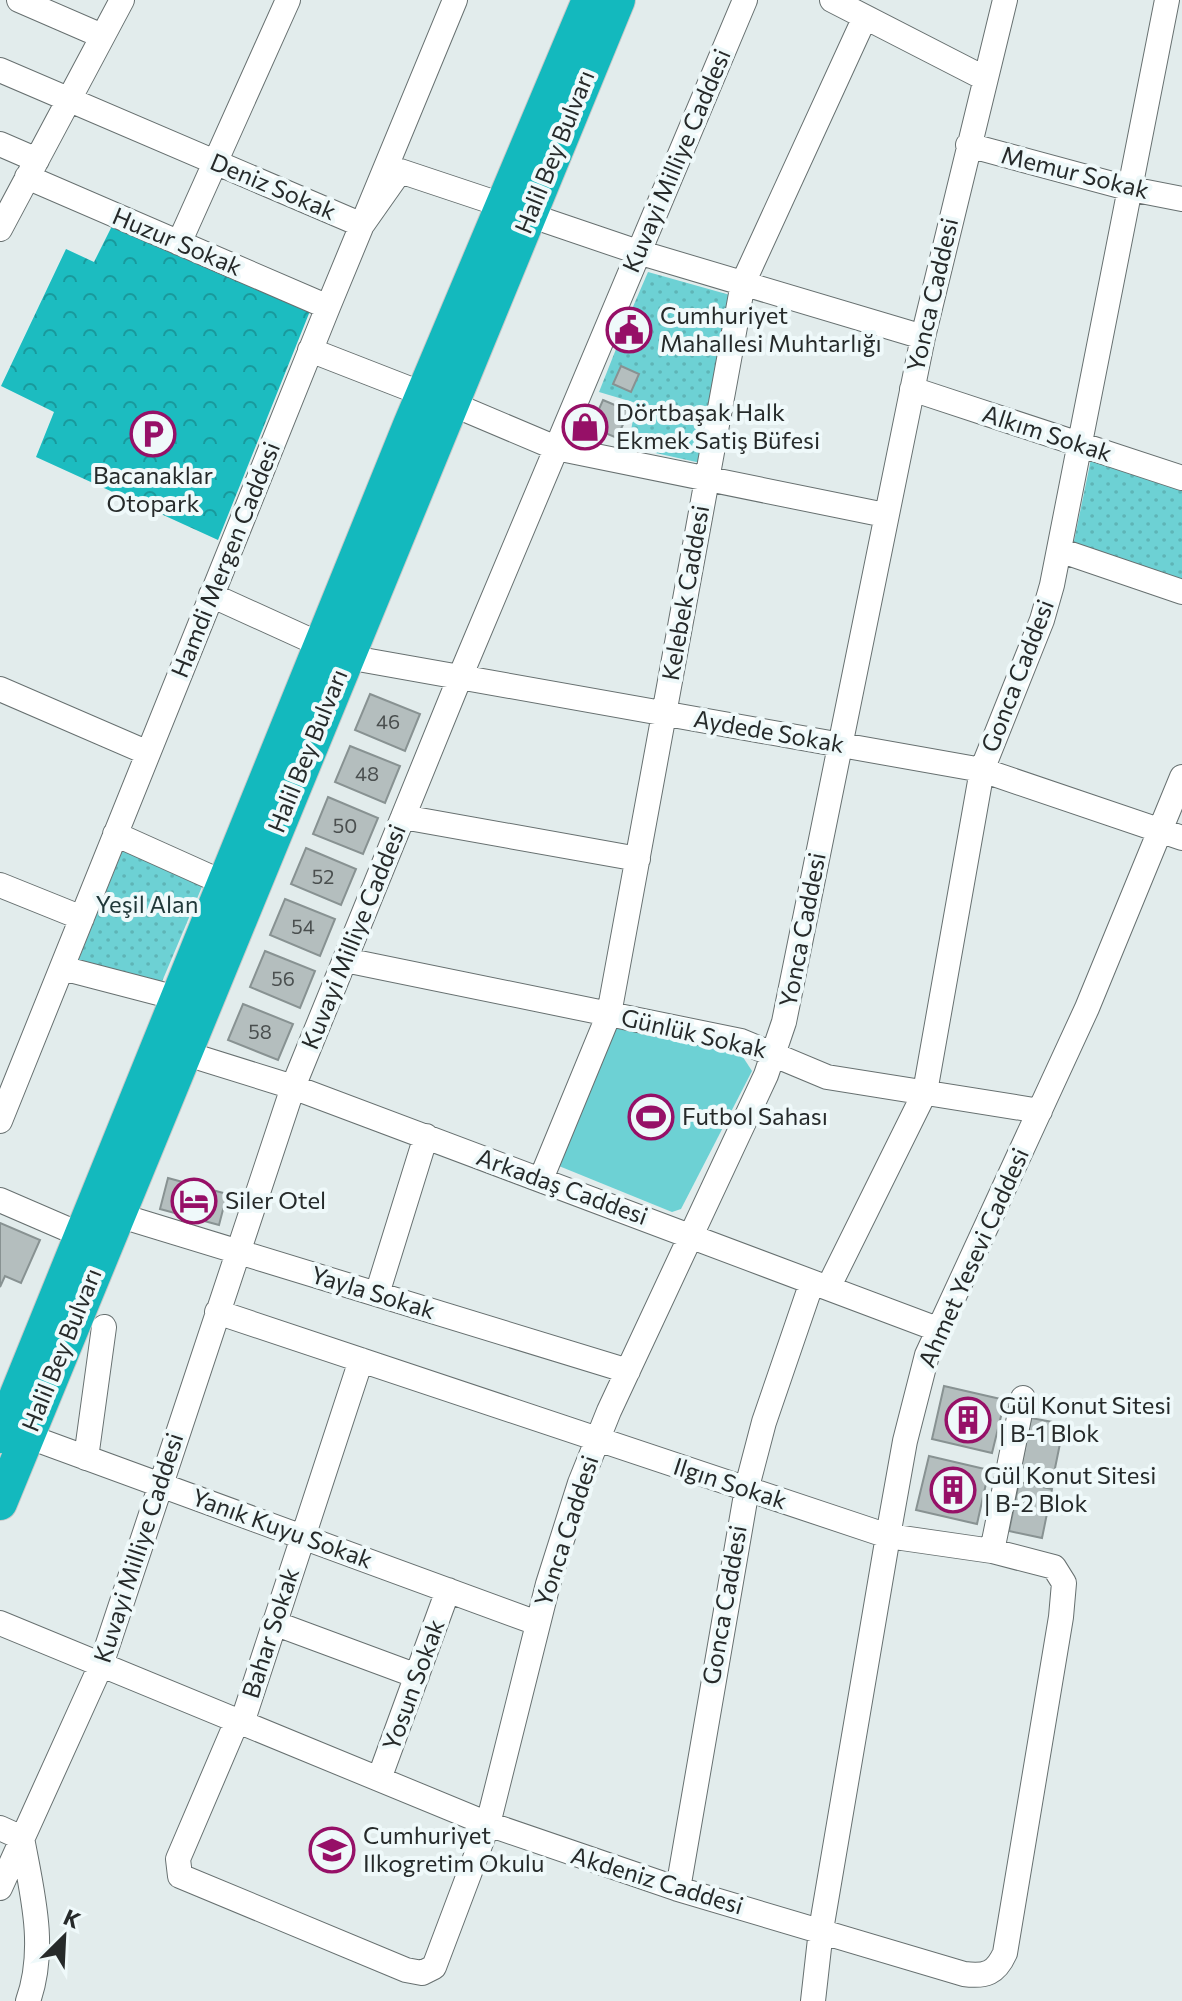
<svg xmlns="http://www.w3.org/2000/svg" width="1182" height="2001" viewBox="0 0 1182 2001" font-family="Commissioner,sans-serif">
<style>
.grass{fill:#6dd1d4}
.forest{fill:url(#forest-crowns)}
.park{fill:url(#park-dots)}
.building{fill:#b4bebe;stroke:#889292;stroke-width:2}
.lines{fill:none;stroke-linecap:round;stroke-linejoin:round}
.minor-casing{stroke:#677070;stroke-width:26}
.highway-casing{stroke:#c7c8c8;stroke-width:36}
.minor{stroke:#fff;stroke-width:24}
.highway{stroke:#13b9be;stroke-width:34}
.labels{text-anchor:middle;stroke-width:8;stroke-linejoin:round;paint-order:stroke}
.number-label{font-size:20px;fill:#4a4f4f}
.street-label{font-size:24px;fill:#262a2a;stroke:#eff9fa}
.poi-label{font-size:24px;fill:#262a2a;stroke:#eff9fa;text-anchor:start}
.park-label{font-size:24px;fill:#203839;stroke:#eff9fa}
</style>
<defs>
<pattern id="forest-crowns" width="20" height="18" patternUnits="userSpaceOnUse" patternTransform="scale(2)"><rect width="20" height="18" fill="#1cbcc0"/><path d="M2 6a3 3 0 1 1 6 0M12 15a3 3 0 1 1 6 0" fill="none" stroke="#19999c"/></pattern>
<pattern id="park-dots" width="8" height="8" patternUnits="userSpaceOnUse" patternTransform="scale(2)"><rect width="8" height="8" fill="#6dd1d4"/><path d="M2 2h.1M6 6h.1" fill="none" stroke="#5eb4b6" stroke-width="1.8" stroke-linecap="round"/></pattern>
</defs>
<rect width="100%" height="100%" fill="#e2ecec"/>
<path class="grass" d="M611,1025L741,1054L752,1071L681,1209L672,1212L554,1164Z"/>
<path class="forest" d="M112,226L310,311L218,540L36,457L54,412L1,386L66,249L94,262Z"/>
<path class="park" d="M648,272L730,295L701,463L628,447L636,403L599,392L620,339L634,345L644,323L629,316Z
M1091,459L1182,489V583L1073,546Z
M124,847L204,882L161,984L78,961Z"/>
<path class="building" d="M625,319L640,325L633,341L619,334Z
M621,366L639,374L631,392L613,384Z
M603,400L629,411L617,438L591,427Z
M370,694L420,714L405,751L355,730Z
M350,746L400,766L385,803L335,782Z
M328,797L378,818L363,854L313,834Z
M306,848L356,869L341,905L291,884Z
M285,899L335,919L320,956L270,935Z
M265,951L315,971L300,1008L250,987Z
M243,1004L293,1024L278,1060L228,1040Z
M168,1178L227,1194L219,1225L160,1209Z
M0,1223L40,1240L21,1283L5,1276L0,1287Z
M944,1386L1005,1400L992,1453L932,1439Z
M1031,1418L1064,1424L1054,1473L1021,1467Z
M929,1456L989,1470L977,1524L916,1510Z
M1019,1482L1052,1489L1042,1538L1009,1531Z"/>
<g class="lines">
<g class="minor-casing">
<path id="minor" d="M19,0L102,36
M832,0L984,78
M0,70L362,225L400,171L502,205
M0,144L37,160
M968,145L1131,189L1182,199
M27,177L328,307
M529,215L638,252L923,337
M0,229L122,0
M179,243L288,0
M310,350L423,394
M912,389L1182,478
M452,404L556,448L885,515
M1059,550L1182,592
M211,595L321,645
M347,657L982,770L1182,838
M0,689L148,753
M403,817L638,859
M115,834L224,883
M0,885L82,918
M345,960L741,1041L827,1077L1040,1111
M62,968L177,998
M184,1053L293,1087L937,1329
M0,1121L328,307L455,0
M541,1179L609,1014L743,283L865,17
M0,1200L81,1235
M118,1215L628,1371
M828,1288L925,1092L982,770L1042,620L1052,585L1167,0
M377,1294L426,1136
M27,1436L537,1623
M86,1458L104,1327
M992,1551L1023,1398
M0,1623L488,1824L678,1889L964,1974C986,1977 996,1973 1005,1953L1061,1617L1064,1583L1054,1567L992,1551L888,1536L217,1312
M274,1623L417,1676
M237,1721L178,1859L180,1876L406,1970L422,1973L434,1967L488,1824L548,1584L580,1483L609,1411L766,1075L784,1022L923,337L1005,0
M242,1723L361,1360
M379,1779L448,1590
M0,1828L22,1838C32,1892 47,1948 28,2001
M0,1888L101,1665L293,1087L460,677L745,0
M678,1889L748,1483L764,1422L812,1282
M813,2001L821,1930L888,1536L905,1441L927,1355L1087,1008L1182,777"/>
</g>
<g class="highway-casing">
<path id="highway" d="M0,1436L410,425L589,0
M0,1503L618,0"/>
</g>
<use href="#minor" class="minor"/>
<use href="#highway" class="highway"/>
</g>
<defs>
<g id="civic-ring" transform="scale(2.3)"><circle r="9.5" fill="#eff9fa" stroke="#961067" stroke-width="1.5"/><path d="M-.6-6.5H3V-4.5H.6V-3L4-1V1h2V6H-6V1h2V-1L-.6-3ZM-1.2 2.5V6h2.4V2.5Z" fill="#961067"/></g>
<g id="shop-ring" transform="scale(2.3)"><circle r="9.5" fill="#eff9fa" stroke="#961067" stroke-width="1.5"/><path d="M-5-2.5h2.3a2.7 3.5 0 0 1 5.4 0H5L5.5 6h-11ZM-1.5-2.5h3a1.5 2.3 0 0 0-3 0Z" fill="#961067"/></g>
<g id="parking-ring" transform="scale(2.3)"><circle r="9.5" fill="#eff9fa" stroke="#961067" stroke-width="1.5"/><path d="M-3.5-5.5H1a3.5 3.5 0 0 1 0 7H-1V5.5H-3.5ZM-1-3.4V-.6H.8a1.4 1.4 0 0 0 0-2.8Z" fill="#961067"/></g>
<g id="stadium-ring" transform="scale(2.3)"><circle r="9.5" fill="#eff9fa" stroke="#961067" stroke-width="1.5"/><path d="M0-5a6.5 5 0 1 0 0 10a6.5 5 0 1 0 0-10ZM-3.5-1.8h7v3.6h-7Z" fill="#961067"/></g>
<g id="hotel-ring" transform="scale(2.3)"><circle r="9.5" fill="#eff9fa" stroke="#961067" stroke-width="1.5"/><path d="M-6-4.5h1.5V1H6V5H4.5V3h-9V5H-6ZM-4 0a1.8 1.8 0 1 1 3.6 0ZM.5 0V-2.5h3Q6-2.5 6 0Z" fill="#961067"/></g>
<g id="building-ring" transform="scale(2.3)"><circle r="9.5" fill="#eff9fa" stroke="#961067" stroke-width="1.5"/><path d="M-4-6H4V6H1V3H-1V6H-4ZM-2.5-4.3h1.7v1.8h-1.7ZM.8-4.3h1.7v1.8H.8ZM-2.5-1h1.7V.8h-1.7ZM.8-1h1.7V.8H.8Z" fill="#961067"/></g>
<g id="school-ring" transform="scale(2.3)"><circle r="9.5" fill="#eff9fa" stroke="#961067" stroke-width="1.5"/><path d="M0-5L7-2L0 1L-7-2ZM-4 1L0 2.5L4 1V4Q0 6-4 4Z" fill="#961067"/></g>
</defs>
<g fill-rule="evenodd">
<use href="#civic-ring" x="629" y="330"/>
<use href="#shop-ring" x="585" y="427"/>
<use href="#parking-ring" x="153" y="434"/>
<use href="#stadium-ring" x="651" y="1117"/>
<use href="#hotel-ring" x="194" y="1201"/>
<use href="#building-ring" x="968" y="1420"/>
<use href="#building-ring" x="953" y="1490"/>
<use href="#school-ring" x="332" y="1850"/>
</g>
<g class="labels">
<g class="number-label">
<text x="388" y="729">46</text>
<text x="367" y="781">48</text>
<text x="345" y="833">50</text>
<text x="323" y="884">52</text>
<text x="303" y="934">54</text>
<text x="283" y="986">56</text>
<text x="260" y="1039">58</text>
</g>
<g class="street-label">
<text transform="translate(555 152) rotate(-68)" y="8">Halil Bey Bulvarı</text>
<text transform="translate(677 161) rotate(-67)" y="8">Kuvayi Milliye Caddesi</text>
<text transform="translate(1075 173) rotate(14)" y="8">Memur Sokak</text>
<text transform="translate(273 187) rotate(23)" y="8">Deniz Sokak</text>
<text transform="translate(177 242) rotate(23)" y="8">Huzur Sokak</text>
<text transform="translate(933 295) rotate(-77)" y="8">Yonca Caddesi</text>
<text transform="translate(1047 434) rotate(18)" y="8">Alkım Sokak</text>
<text transform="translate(226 560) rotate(-68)" y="8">Hamdi Mergen Caddesi</text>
<text transform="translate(686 593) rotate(-80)" y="8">Kelebek Caddesi</text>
<text transform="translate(1018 676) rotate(-69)" y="8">Gonca Caddesi</text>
<text transform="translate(769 732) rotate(10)" y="8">Aydede Sokak</text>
<text transform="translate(308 751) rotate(-68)" y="8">Halil Bey Bulvarı</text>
<text transform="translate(803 930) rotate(-79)" y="8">Yonca Caddesi</text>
<text transform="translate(354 937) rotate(-68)" y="8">Kuvayi Milliye Caddesi</text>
<text transform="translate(694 1034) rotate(13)" y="8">Günlük Sokak</text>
<text transform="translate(562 1187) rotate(20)" y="8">Arkadaş Caddesi</text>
<text transform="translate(974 1258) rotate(-66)" y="8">Ahmet Yesevi Caddesi</text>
<text transform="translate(373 1293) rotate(17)" y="8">Yayla Sokak</text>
<text transform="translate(62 1350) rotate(-68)" y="8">Halil Bey Bulvarı</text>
<text transform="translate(730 1484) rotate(18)" y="8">Ilgın Sokak</text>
<text transform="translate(282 1529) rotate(20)" y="8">Yanık Kuyu Sokak</text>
<text transform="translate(567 1531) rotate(-72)" y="8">Yonca Caddesi</text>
<text transform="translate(139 1548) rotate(-72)" y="8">Kuvayi Milliye Caddesi</text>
<text transform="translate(725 1605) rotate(-80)" y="8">Gonca Caddesi</text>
<text transform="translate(271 1633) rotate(-72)" y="8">Bahar Sokak</text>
<text transform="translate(414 1685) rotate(-70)" y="8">Yosun Sokak</text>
<text transform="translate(657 1881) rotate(17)" y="8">Akdeniz Caddesi</text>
</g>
<g class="poi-label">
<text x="660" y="324">Cumhuriyet<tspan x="660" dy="28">Mahallesi Muhtarlığı</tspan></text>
<text x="616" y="421">Dörtbaşak Halk<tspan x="616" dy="28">Ekmek Satiş Büfesi</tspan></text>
<text x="153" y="484" text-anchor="middle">Bacanaklar<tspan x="153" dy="28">Otopark</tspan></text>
<text x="682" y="1125">Futbol Sahası</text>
<text x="225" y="1209">Siler Otel</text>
<text x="999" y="1414">Gül Konut Sitesi<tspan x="999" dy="28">| B-1 Blok</tspan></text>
<text x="984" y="1484">Gül Konut Sitesi<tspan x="984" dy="28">| B-2 Blok</tspan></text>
<text x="363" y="1844">Cumhuriyet<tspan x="363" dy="28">Ilkogretim Okulu</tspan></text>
</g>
<g class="park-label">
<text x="147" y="913">Yeşil Alan</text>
</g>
</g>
<g transform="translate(64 1937) rotate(24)" stroke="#eff9fa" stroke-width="6" paint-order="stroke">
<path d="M0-6L14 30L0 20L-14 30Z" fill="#262a2a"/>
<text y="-12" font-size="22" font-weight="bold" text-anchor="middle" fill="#262a2a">K</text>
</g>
</svg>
